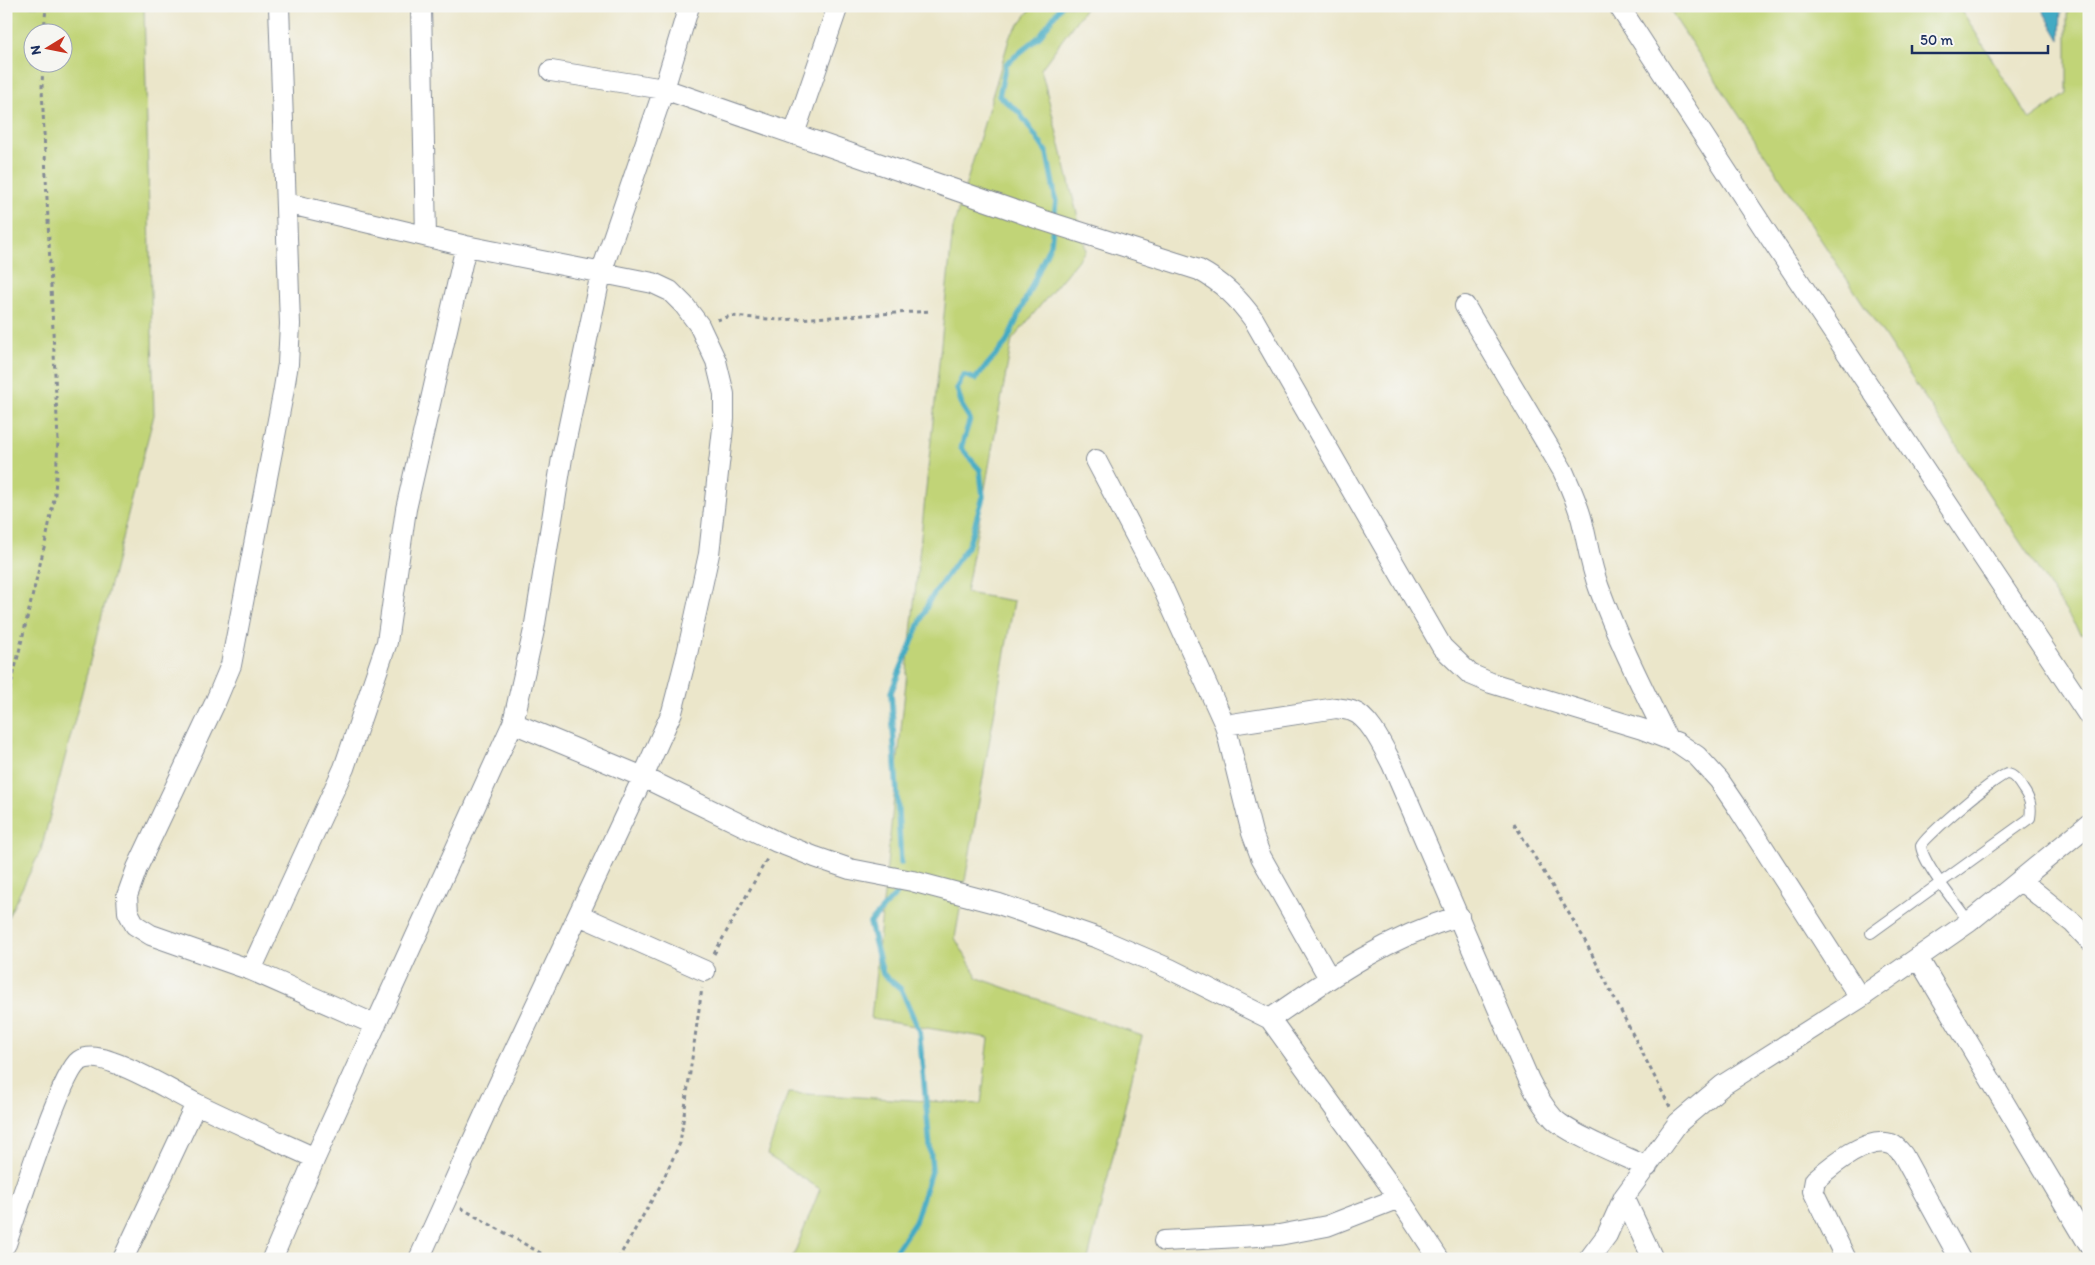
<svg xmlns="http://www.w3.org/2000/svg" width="2095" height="1265" viewBox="0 0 2095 1265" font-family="Itim,sans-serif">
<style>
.green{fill:#c1d477;stroke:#6e826a;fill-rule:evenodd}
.water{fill:#43aac3;stroke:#2f6c90}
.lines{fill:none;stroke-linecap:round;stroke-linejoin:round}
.stream{stroke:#43aac3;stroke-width:5.5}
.service-casing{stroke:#838a94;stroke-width:12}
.minor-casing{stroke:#838a94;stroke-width:22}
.path{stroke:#838a94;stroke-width:3;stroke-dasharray:4 4;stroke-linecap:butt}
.service{stroke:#fff;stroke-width:10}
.minor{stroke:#fff;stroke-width:20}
</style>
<rect width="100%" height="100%" fill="#f6f6f2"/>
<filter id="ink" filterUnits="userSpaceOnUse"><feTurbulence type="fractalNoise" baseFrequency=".02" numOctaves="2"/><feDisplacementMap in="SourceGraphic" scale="10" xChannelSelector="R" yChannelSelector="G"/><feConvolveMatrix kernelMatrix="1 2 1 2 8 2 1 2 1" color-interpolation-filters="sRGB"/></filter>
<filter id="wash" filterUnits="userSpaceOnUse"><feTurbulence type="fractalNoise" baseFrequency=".0096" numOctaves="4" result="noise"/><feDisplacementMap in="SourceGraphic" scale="20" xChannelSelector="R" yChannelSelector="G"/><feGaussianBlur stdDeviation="1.12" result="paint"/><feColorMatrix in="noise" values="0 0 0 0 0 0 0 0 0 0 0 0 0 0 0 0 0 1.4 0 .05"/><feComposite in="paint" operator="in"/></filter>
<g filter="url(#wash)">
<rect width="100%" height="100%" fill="#ebe6ca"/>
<path class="green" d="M6,6H144L154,415L41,850L6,921ZM32,32H62V62H32Z
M1033,6H1087L1041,69L1086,250L1012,340L966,593L1014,601L955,938L978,978L1142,1036L1088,1259H792L820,1189L767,1155L788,1093L981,1104L989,1038L871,1019L953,228L1010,36Z
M1667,6H1959L2030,120L2067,94V6H2089V635L2080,633Z"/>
<path class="water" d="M2040,6H2061L2060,40Z"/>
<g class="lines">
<path class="stream" d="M901,863L891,692L929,601L969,544L983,497L980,470L961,448L970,419L962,406L957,388L963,375L975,379L1006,343L1051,243L1056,201L1047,153L1019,112L999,96L1006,64L1039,37L1061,6
M890,1259L915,1222L932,1168L919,1030L901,989L883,974L870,923L899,891"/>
</g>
</g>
<g filter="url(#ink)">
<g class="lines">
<g class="service-casing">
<path id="service" d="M1871,933L2030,818C2032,806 2030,799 2023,789C2020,784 2014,774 2007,774C2000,773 1924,837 1921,846C1923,864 1958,906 1969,922"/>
</g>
<g class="minor-casing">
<path id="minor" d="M279,6L290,324L288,364L283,394L231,665L215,703L137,868L127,896L128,912L135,925L151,935L251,970L376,1025
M421,6L426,236
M1619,6L1763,227L2089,716
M551,71L664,89L1042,220L1199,270C1223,283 1238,298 1254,320L1442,647L1470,674L1491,683L1642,729L1678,743L1697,756L1719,780L1738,808L1860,998
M794,134L838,6
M286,203L466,246L653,283L670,291L684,305L699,325L716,361L724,394V419L709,554L687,654L672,712L643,777L488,1107L419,1259
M1465,306L1563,471C1571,489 1579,506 1583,525C1588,546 1591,567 1599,588C1618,640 1643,689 1667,738
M1096,460L1161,584L1225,725L1252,833L1261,857L1329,978
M513,723L643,777L777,842L815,857L850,869L912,881L999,904L1098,938L1170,969L1270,1019L1399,1198L1439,1259
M1225,725L1336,708C1341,709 1347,709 1352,711C1370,717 1384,749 1392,764L1529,1080C1536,1094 1543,1107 1554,1119C1571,1135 1624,1156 1647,1167
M2020,880L2073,923L2089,940
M579,915L705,971
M1918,958L2089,1245
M251,970L344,768L387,642L406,509L466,246
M1270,1019C1332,976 1386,938 1459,916
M1624,1197L1653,1259
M1164,1241L1279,1235L1327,1226L1399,1198
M6,1244C16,1215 61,1073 79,1061C88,1055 103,1058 112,1062C142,1072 169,1090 197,1104C236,1123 275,1140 315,1158
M123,1259L196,1104
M272,1259L315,1158L513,723L534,630L562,458L601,273L664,89L689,6
M1589,1259L1607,1235L1624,1197L1678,1123L1723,1085L1860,998L1969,922L2089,824
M1846,1259L1813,1191L1815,1180C1832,1165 1867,1136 1891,1144C1896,1146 1900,1151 1903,1155L1960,1259"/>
</g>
<path class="path" d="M44,32L46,6
M717,320L731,316L780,320L931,311
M6,706L47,535L55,494L58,441L42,88L43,62
M1514,823L1582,935L1670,1107
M714,954L768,857
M461,1208L551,1259
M618,1259L660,1186L680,1143L702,988"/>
<use href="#service" class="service"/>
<use href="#minor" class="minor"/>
</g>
</g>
<rect width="2095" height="1265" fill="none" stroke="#f6f6f2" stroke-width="25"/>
<g transform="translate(48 48) rotate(260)"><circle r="24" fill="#f6f6f2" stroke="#9ea6b7"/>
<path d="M0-4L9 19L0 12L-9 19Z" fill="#c8321e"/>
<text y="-8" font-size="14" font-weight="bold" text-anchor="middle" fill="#1b2f5e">N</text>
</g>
<path d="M1912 45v8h136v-8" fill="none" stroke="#1b2f5e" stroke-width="2.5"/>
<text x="1920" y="45" font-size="15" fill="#1b2f5e" stroke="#f6f6f2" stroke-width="4" paint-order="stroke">50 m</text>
</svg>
